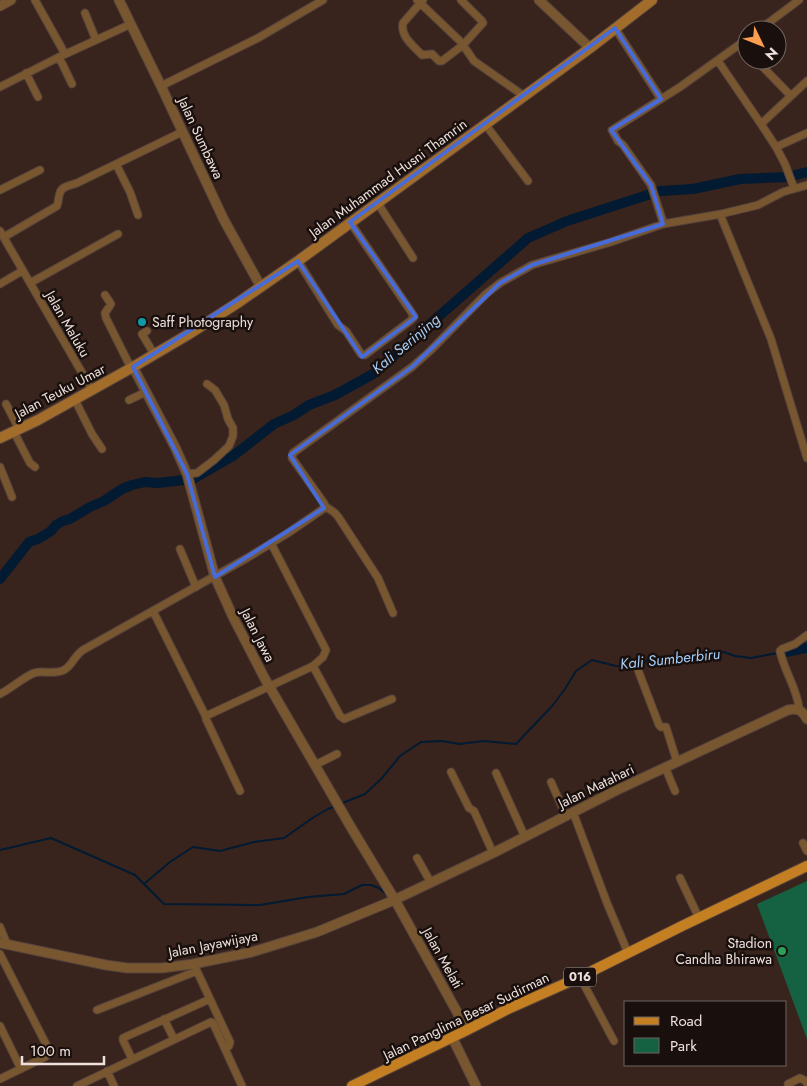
<svg xmlns="http://www.w3.org/2000/svg" width="807" height="1086" viewBox="0 0 807 1086" font-family="Jost,sans-serif">
<style>
.green{fill:#146241}
.lines{fill:none;stroke-linecap:round;stroke-linejoin:round}
.stream{stroke:#021a32;stroke-width:2}
.river{stroke:#021a32;stroke-width:10}
.minor-casing{stroke:#55423c;stroke-width:9}
.tertiary-casing{stroke:#55423c;stroke-width:11}
.secondary-casing{stroke:#55423c;stroke-width:12}
.primary-casing{stroke:#55423c;stroke-width:12}
.minor{stroke:#775630;stroke-width:7}
.tertiary{stroke:#775630;stroke-width:9}
.secondary{stroke:#a26d2b;stroke-width:10}
.primary{stroke:#c37f21;stroke-width:10}
.marked{fill:none;stroke:#476bd9;stroke-width:4;stroke-linejoin:round}
.culture-dot{fill:#0f9aa8;stroke:#19100d;stroke-width:2}
.leisure-dot{fill:#2e9e5b;stroke:#19100d;stroke-width:2}
.labels{text-anchor:middle;stroke-width:5;stroke-linejoin:round;paint-order:stroke}
.shield{fill:#19100d;stroke:#aea29e;stroke-width:1}
.shield-label{font-size:12px;font-weight:bold;fill:#eee0dc}
.street-label{font-size:14px;fill:#eee0dc;stroke:#19100d}
.poi-label{font-size:14px;fill:#eee0dc;stroke:#19100d;text-anchor:start}
.water-label{font-size:15px;font-style:italic;fill:#a5cef9;stroke:#19100d}
</style>
<rect width="100%" height="100%" fill="#38241d"/>
<path class="green" d="M807,881V1039L757,904Z"/>
<g class="lines">
<path class="stream" d="M340,804L365,794L382,778L400,756L421,742L442,741L459,744L484,741L516,744L553,705L565,689L576,671L592,660L616,666H636L648,660L661,662L724,652L735,656L751,658L777,653
M0,850L51,838L135,875L164,904L260,905L308,897L344,894L362,885H371L379,888L388,896
M144,884L170,862L193,847L220,851L254,842L284,838L314,817L328,809L336,806
M431,974L439,988"/>
<path class="river" d="M0,579L29,542L38,539L51,531L56,525L63,521L70,519L90,507L104,501L122,489L132,485L145,482L158,483L193,479L233,456L274,424L294,415L309,405L335,395L373,374L528,238L567,221L660,191L693,189L740,179L788,177L807,172
M785,652L807,648"/>
<g class="minor-casing">
<path id="minor" d="M35,0L65,54
M417,0L461,42L474,61L524,96
M423,0L403,23C400,37 414,46 422,55L432,54L439,61H442L463,45L483,23L482,21L461,0
M85,13L96,40
M615,28L661,99
M759,30L799,0
M59,57L72,84
M718,61L761,124L807,81
M758,62L791,96
M26,73L38,97
M161,86L258,38L323,0
M0,87L59,57L131,24
M485,124L528,181
M761,124L776,147L807,133
M776,147L785,164L794,188
M116,164L130,192L138,215
M0,190L40,170
M377,202L413,258
M721,214L722,219L771,339L807,458
M663,224L662,219L651,185L623,145L618,141L612,130L680,87L747,39
M0,231L92,390
M4,237L57,206C59,201 58,197 60,193C61,186 72,185 77,183L182,132
M298,261L338,325L346,331L361,354L365,355L410,321L414,317V316L350,222
M30,283L118,234
M0,284L22,271
M105,295L111,304L105,313L106,318L131,368
M147,331L142,334L154,354
M75,400L92,434L102,449
M129,400L146,392
M6,404L19,429
M14,432L30,463L35,467
M0,467L12,497
M187,474L197,473L214,460L229,446L233,436V428L228,419L224,405L215,390L207,384
M325,506L335,513L339,518L378,578L393,613
M180,549L196,587
M153,611L206,717
M313,666L340,716L344,719L392,699
M638,670L659,725L661,727H666L677,762
M0,694C12,688 22,678 34,673C43,670 55,675 64,670C72,666 74,656 83,650L247,558L288,533L323,509L325,506L324,503L292,458L293,453L412,367L430,351L486,294L500,283L532,265L611,242L663,224L721,214L750,207L758,205L783,192L807,185
M799,709C798,690 784,671 780,651L782,649L795,644L807,635
M315,765L337,754
M665,767L675,791
M451,772L469,808L474,811L493,853
M496,773L525,837
M551,782L566,816
M240,791L206,719V716L313,666L323,657L326,650L271,543
M573,812L607,903L628,953
M803,843L807,851
M417,858L431,883
M680,878L699,918
M0,927L7,944
M0,954L49,1050L47,1055L45,1057L0,1079
M196,969L230,1042L229,1046L225,1049
M580,977L614,1041
M97,1010L197,971
M164,1019L174,1039
M0,1026L21,1069
M132,1059L123,1040V1038L210,999
M107,1071L114,1086
M788,1084L800,1078L804,1080L807,1083
M77,1086L211,1022L213,1023L242,1086"/>
</g>
<g class="tertiary-casing">
<path id="tertiary" d="M119,0L161,86L224,220L261,287
M539,0L590,48
M0,6L11,0
M133,367L175,447L187,474L215,577L233,617L265,679L352,829L395,900L467,1030
M0,943L106,965L127,968H162L193,964L252,952L317,932L392,901L493,853L617,790L788,710C798,708 802,710 807,719
M452,1037L476,1086"/>
</g>
<g class="secondary-casing">
<path id="secondary" d="M0,438L38,420L133,367L189,334L239,302L298,261L590,48L652,0"/>
</g>
<g class="primary-casing">
<path id="primary" d="M352,1086L467,1030L508,1009L580,977L682,926L807,866"/>
</g>
<use href="#minor" class="minor"/>
<use href="#tertiary" class="tertiary"/>
<use href="#secondary" class="secondary"/>
<use href="#primary" class="primary"/>
</g>
<path class="marked" d="M615,28L661,99L611,130L651,185L663,224L532,265L500,283L412,367L290,455L324,508L215,577L187,474L133,367L298,261L362,357L416,317L350,222Z"/>
<circle class="culture-dot" cx="142" cy="322" r="5"/>
<circle class="leisure-dot" cx="782" cy="951" r="5"/>
<g class="labels">
<rect class="shield" x="564" y="967.5" width="32" height="19" rx="4"/>
<g class="shield-label">
<text x="580" y="981">016</text>
</g>
<g class="street-label">
<text transform="translate(201 138) rotate(65)" y="5">Jalan Sumbawa</text>
<text transform="translate(388 178) rotate(-36)" y="5">Jalan Muhammad Husni Thamrin</text>
<text transform="translate(68 324) rotate(60)" y="5">Jalan Maluku</text>
<text transform="translate(60 391) rotate(-28)" y="5">Jalan Teuku Umar</text>
<text transform="translate(258 635) rotate(63)" y="5">Jalan Jawa</text>
<text transform="translate(596 786) rotate(-26)" y="5">Jalan Matahari</text>
<text transform="translate(213 944) rotate(-11)" y="5">Jalan Jayawijaya</text>
<text transform="translate(443 958) rotate(61)" y="5">Jalan Melati</text>
<text transform="translate(466 1016) rotate(-26)" y="5">Jalan Panglima Besar Sudirman</text>
</g>
<g class="poi-label">
<text x="152" y="327">Saff Photography</text>
<text x="772" y="948" text-anchor="end">Stadion<tspan x="772" dy="16">Candha Bhirawa</tspan></text>
</g>
<g class="water-label">
<text transform="translate(406 344) rotate(-40)" y="5">Kali Serinjing</text>
<text transform="translate(670 659) rotate(-6)" y="5">Kali Sumberbiru</text>
</g>
</g>
<rect x="624" y="1001" width="162" height="65" fill="#19100d" stroke="#6e6360"/>
<rect x="634" y="1017" width="25" height="8" fill="#c37f21" stroke="#6e6360"/>
<text x="670" y="1026" font-size="15" fill="#eee0dc">Road</text>
<rect x="634" y="1038" width="25" height="15" fill="#146241" stroke="#6e6360"/>
<text x="670" y="1051" font-size="15" fill="#eee0dc">Park</text>
<g transform="translate(762 45) rotate(133)"><circle r="24" fill="#19100d" stroke="#6e6360"/>
<path d="M0-4L9 19L0 12L-9 19Z" fill="#fc9e52"/>
<text y="-8" font-size="14" font-weight="bold" text-anchor="middle" fill="#eee0dc">N</text>
</g>
<path d="M22 1056v8h82v-8" fill="none" stroke="#eee0dc" stroke-width="2.5"/>
<text x="30" y="1056" font-size="15" fill="#eee0dc" stroke="#19100d" stroke-width="4" paint-order="stroke">100 m</text>
</svg>
